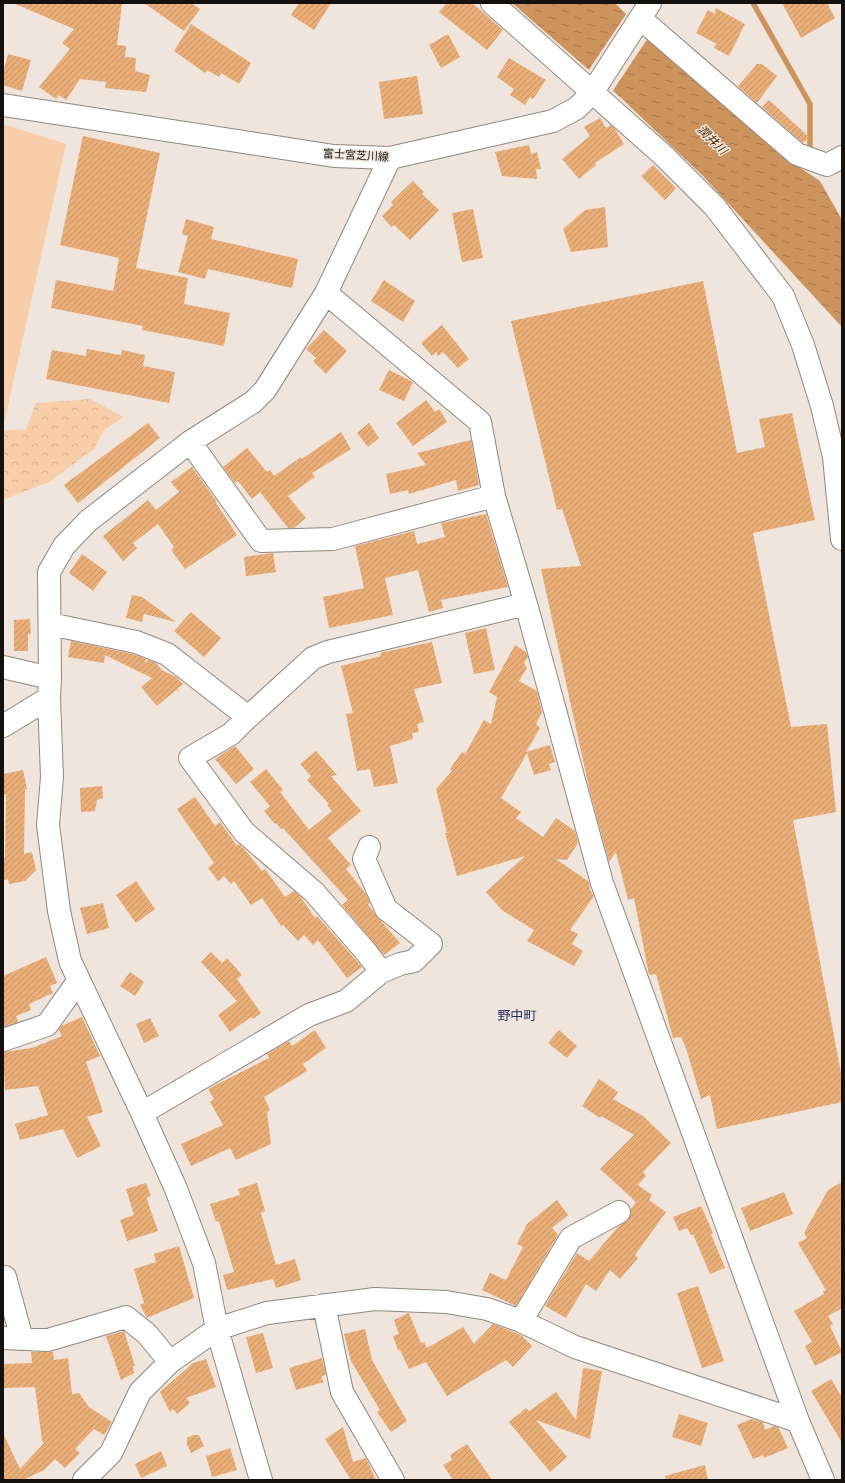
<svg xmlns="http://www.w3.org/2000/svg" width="845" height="1483" viewBox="0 0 845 1483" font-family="'IBM Plex Sans','Noto Sans JP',sans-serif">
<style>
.forest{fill:url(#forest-crowns)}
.pitch{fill:#f8cea9}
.water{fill:url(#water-ripples)}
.pier{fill:#efe5dd}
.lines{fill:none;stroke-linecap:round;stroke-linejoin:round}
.stream{stroke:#cd935d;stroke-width:5.5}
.building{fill:url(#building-hatch)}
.minor-casing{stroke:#90877f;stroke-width:24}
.major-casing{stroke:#90877f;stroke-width:24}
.minor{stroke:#fff;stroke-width:22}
.major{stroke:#fff;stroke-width:22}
.labels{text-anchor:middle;stroke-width:3;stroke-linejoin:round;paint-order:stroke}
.street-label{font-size:11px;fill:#14110e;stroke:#efe5dd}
.water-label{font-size:12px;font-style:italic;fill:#512b00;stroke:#efe5dd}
.quarter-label{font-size:13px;fill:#222b64;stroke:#efe5dd}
</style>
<defs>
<pattern id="forest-crowns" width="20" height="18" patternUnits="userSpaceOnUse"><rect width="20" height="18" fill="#f8cea9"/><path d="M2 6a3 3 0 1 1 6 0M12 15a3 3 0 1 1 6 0" fill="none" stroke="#d4b090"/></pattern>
<pattern id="water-ripples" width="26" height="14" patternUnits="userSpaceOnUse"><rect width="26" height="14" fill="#cd935d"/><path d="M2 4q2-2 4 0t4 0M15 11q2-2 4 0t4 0" fill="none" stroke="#a5774b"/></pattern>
<pattern id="building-hatch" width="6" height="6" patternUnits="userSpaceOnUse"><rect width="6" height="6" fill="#e9ad77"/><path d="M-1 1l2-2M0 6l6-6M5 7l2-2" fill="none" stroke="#c79466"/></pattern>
</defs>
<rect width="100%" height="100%" fill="#efe5dd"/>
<path class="forest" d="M90,399L124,417L104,430L94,449L49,482L3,500V430L26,429L36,403Z"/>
<path class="pitch" d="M3,124L66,144L5,419H3Z"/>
<path class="water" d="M512,3H615L652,40L793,163L820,181L842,220V327L703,176L619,96Z"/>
<path class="pier" d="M627,13L650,35L612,92L588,71Z"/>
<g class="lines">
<path class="stream" d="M753,3L810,104V154"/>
</g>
<path class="building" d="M13,3H122L117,45L126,46L125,57L136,58L135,71L150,75L146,92L105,88L106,82L80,79L66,100L59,95L56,99L39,87L70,49L62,43L74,29Z
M144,3H191L200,9L184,31Z
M299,3H331L314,30L291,15Z
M447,3H472L503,30L487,50L439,12Z
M782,3H827L835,18L801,38Z
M716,8L745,24L729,56L714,48L717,44L696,33L708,10L715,14Z
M191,24L251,63L239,84L221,73L219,77L207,70L205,73L174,51Z
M448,34L460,57L441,68L429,45Z
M8,54L31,60L22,91L3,85V73Z
M509,58L546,80L533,99L530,97L525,105L510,95L514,89L497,77Z
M757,64H762L777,76L757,103L738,86Z
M417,76L423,114L384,119L379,82Z
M769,100L809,137L803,143L762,107Z
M600,118L606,128L611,125L615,129L624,144L595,163L596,165L579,179L562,159L590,136L584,127Z
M83,136L160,153L136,268L188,278L184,304L230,313L224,346L142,330L143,326L51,308L56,280L113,291L119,258L60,245Z
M529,145L531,154L537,152L541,169H536L537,179L502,176L495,152Z
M653,165L676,188L665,200L641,176Z
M413,181L424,192L422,194L439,210L410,240L394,225L391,227L382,216L393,205L391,202Z
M605,207L608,247L571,252L563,229L585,210Z
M473,209L483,258L462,262L452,213Z
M186,219L214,227L211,239L298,259L292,288L208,269L205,279L178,272L188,236L182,234Z
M384,280L415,301L403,322L371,301Z
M703,281L737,453L765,447L759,419L792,413L815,520L753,533L791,727L827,724L836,812L793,820L842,1078V1102L717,1129L710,1095L701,1099L686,1048L681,1037L673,1038L656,974L649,975L634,898L628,900L616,852L609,862L590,792L541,569L581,566L562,509L557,510L511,321Z
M442,325L469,359L458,368L443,352L438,356L436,352L432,356L421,343Z
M324,330L347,351L326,374L313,361L316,358L306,349Z
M87,349L121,355L122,350L145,355L143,366L175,372L169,403L46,379L52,350L86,356Z
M389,370L413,382L404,401L379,390Z
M426,400L435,412L439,409L447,422L413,446L396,423Z
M148,423L160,438L78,503L64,485Z
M369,423L379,438L368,447L357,433Z
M341,432L351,449L312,473L315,477L288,496L306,518L294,528H288L260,492L252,499L238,481L235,483L223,467L247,448L267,472L270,470L274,476L301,457L302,459Z
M471,440L479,485L458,491L456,480L409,494L408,490L390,494L386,474L426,465L417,453Z
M192,467L217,502L216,503L237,535L185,569L171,550L174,547L158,524L133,543L137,548L123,561L103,536L148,500L156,510L179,492L171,482Z
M486,514L508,587L441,600L443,608L429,612L418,570L385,578L393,615L329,628L323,597L364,588L355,546L414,531L417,544L445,537L441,523Z
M273,553L276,572L246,576L244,557Z
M82,554L107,572L93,591L69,573Z
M132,595L142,597L176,622L144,614L142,622L126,618Z
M191,612L221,638L204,657L174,631Z
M30,619L31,634H28V651H14V620Z
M486,628L495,670L474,674L465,633Z
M71,641L132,654L146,659L145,664L148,660L156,663L162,670L176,677L183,684L177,689L180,692L176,690L157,706L141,687L152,678L105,655L104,663L68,657Z
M432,642L442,683L414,689L424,722L417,724L419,732L412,733L413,739L390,746L398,783L374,787L370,769L357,771L346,714L353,713L341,666L381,656L380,653Z
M515,645L526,652L528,657L524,663L527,668L519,681L537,691L542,712L536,724L540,728L526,752L550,745L555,762L549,764L551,770L534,775L527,753L501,798L521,812L516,818L543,837L556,818L575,831L578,843L567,860L556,859L589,882L590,890L594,896L570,930L578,934L572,944L583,951L574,966L527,941L534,930L503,911L486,892L525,856L457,876L445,833H447L436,789L452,771L450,769L462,752L465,754L484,720L491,724L497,697L489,692Z
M235,746L254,769L236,784L215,759Z
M316,751L337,775L331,776L361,811L328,838L351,865L346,869L366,894L370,903L368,904L375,914L400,943L384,955L342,905L348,900L283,828L281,829L276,823L275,824L264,811L270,806L250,782L266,769L283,790L280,792L309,830L332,811L327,805L329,804L307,780L311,776L300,764Z
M23,770L27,789L25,790L24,854L32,852L36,870L25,881L9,884L8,879L3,881V859L5,858L6,794L3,795V774Z
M102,786L103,798L97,800L95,811L81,812L80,788Z
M195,797L215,826L220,822L237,846L239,844L245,850L262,871L265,869L285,897L294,891L300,896L315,918L317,916L362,967L347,978L318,940L313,945L304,935L298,941L283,925L281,926L262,898L251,905L234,881L231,884L224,876L218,881L208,868L214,863L177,809Z
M136,881L155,909L136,923L116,895Z
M103,903L109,928L87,934L80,908Z
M211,952L222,963L227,958L242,975L237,979L261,1013L253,1019L251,1017L230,1032L218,1015L237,1001L201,962Z
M46,957L57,983L50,986L53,993L29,1004L31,1010L16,1016L18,1022L3,1027V976Z
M130,972L144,982L135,996L120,986Z
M82,1017L100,1056L86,1062L103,1112L87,1117L101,1146L77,1158L63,1129L20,1140L15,1124L48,1115L38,1086L5,1090L3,1052L32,1048L62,1036L59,1030L61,1026Z
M150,1018L159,1036L144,1043L136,1024Z
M315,1030L326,1048L303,1064L307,1071L264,1097L270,1110L267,1112L271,1144L236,1160L230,1148L191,1166L181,1144L223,1125L210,1102L214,1099L208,1089L269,1058L267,1054L289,1041L292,1046Z
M559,1030L577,1046L567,1058L548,1043Z
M599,1079L618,1092L613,1099L643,1116L671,1143L643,1172L646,1176L638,1185L652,1195L649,1200L666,1212L635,1255L638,1258L620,1279L610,1270L596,1291L586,1284L566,1318L545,1306L577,1253L589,1261L618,1227L629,1219L631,1209L636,1202L600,1169L634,1135L601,1116L600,1118L582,1106Z
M842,1182V1308L828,1316L833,1324L830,1326L842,1352L815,1366L805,1346L812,1342L794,1311L824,1294L823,1291L826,1290L798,1243L807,1238L804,1233L828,1190Z
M146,1183L151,1196L147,1197L148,1203L158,1231L127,1241L120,1220L134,1215L126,1189Z
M257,1183L265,1211L261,1213L276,1265L295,1259L301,1280L276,1288L273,1279L227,1290L223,1275L234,1272L219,1221L216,1222L210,1204L240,1195L238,1189Z
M784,1192L793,1214L750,1231L741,1208Z
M557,1200L568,1215L552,1228L558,1235L516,1306L482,1290L490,1273L506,1280L523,1247L517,1244L527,1224Z
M701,1206L713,1233L711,1234L725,1268L710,1274L693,1234L691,1235L687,1228L679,1231L673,1217Z
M179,1246L194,1298L147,1318L140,1305L144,1303L134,1269L156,1262L154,1254Z
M698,1286L724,1361L702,1368L677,1293Z
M409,1313L421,1343L424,1342L427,1348L463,1327L474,1344L493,1324L521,1335L532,1346L513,1367L506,1360L447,1396L426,1362L409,1369L400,1350H398L393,1336L399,1334L394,1320Z
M365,1329L372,1360L407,1421L391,1432L377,1412L380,1410L351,1361L344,1334Z
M124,1331L135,1366H133L134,1373L121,1380L106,1336Z
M263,1333L273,1368L256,1373L246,1337Z
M31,1352H53L54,1360L68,1358L72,1394L79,1393L89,1407L112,1422L104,1435L94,1429L75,1449L80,1453L65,1468L55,1459L44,1470L25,1479L26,1480H3V1433L20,1469L44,1443L42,1441L35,1387L3,1388V1364L32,1363Z
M322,1358L326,1374L321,1377L324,1382L296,1390L289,1368Z
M206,1359L216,1387L186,1398L190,1403L177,1414L173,1409L170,1412L160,1392L193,1363Z
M583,1368L602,1371L590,1439L536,1420L567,1457L550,1472L509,1422L526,1408L529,1411L556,1392L576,1420Z
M831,1379L842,1397V1443L811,1391Z
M679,1414L708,1423L701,1446L672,1437Z
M751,1419L763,1422L765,1430L774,1426L778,1427L788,1448L764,1458L763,1455L753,1459L737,1425Z
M343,1427L353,1462L366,1458L376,1480H351L325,1439Z
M193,1435H199L204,1446L191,1453L187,1444V1438Z
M467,1444L492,1480H453L443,1465L452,1460L450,1455Z
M230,1448L237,1470L212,1477L206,1456Z
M161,1451L167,1466L141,1478L135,1464Z
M705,1465L708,1480H666L665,1476Z"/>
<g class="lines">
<g class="minor-casing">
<path id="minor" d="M492,3L664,156L715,207L783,296L803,345L822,406L834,457L842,539
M641,19L797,154L827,165L842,157
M326,293L480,422L494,496L526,604L602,883L798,1421L823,1480
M190,442L261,541L333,539L494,496
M50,624L136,642L167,654L248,717L313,658L328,652L526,604
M3,667L50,678
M248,717L231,734L190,758L244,832L314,892L367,953L381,972L400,964L414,961L431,944L386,909L364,859L369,847
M3,726L49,698
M3,1040L47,1025L79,980
M142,1113L309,1015L346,1001L381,972
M5,1277L22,1339
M324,1305L342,1392L393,1480
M521,1321L571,1238L619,1212
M3,1338L48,1340L126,1317L147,1334L170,1362
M84,1480L111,1453L140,1392L170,1362L217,1329L267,1313L375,1299L446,1302L487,1309L521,1321L575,1347L798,1421
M261,1480L217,1329L204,1263L176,1189L142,1113L70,961L59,911L48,825L52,777L49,698L50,678L49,572L64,546L88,521L190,442L253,402L265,390L326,293L390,158"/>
</g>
<g class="major-casing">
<path id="major" d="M3,105L334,156L390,158L553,121L577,108L592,93L650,3"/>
</g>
<use href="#minor" class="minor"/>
<use href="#major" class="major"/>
</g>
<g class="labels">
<g class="street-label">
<text transform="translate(356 155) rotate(3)" y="4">富士宮芝川線</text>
</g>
<g class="water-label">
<text transform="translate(712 140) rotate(45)" y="4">潤井川</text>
</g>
<g class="quarter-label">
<text x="517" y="1020">野中町</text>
</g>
</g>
<rect width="845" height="1483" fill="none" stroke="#14110e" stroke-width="8"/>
</svg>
